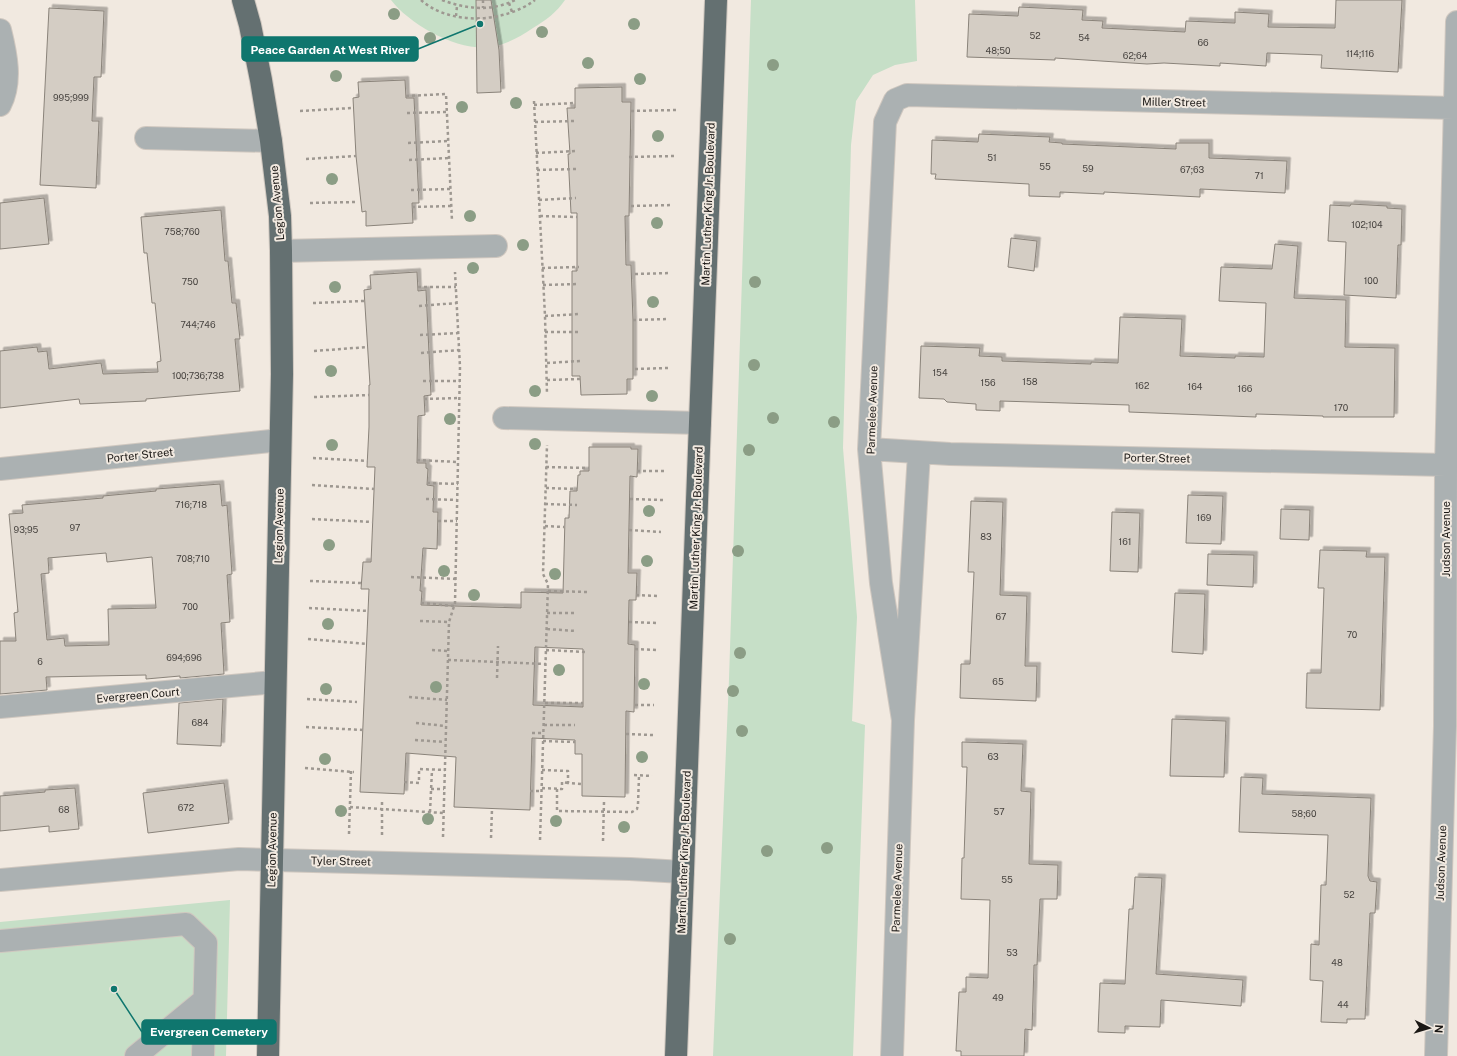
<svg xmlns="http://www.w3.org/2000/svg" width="1457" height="1056" viewBox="0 0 1457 1056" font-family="'Public Sans',sans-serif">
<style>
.green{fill:#c6dfc7}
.building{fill:#d4cdc4;stroke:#8a837a;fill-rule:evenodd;filter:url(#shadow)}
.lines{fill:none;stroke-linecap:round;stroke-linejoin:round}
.minor-casing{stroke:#cfc7bf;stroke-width:24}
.highway-casing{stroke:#cfc7bf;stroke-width:24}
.path{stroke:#9e9891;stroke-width:2.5;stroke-dasharray:3 3;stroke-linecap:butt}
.minor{stroke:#abb1b2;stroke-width:22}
.highway{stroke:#647071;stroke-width:22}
.tree{fill:#8b9d85}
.labels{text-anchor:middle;stroke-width:4;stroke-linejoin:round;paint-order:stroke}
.number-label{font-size:9px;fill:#484440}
.street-label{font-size:11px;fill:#1a1714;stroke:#f1e9e0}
.leader{fill:none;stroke:#0f766e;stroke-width:1.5}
.callout-dot{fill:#0f766e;stroke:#f1e9e0;stroke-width:1.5}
.callout{fill:#0f766e;stroke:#0f766e;stroke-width:1.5}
.callout-label{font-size:12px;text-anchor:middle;font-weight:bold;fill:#fff}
</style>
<defs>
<filter id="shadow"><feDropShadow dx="3.5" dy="-3.5" stdDeviation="0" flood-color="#0004"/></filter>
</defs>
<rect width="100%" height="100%" fill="#f1e9e0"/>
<path class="green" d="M391,0H565C557,12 545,21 533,28C520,37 507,44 491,47C459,52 410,25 391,0Z
M751,0H915L917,61L895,65L873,75L856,101L851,145L843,448L857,617L852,721L865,725L853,1056H713L729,679Z
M230,900L226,1056H0V922Z"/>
<path class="building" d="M476,0H491L499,50L501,92L477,93Z
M1336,0H1402L1398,72L1321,68L1322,55L1267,53L1266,66L1220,63V66L1164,63L1147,64L1055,58V60L967,57L969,14L1018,16L1019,7L1083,10L1082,20L1103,21L1102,28L1185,32L1186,21L1235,23V12L1269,14L1268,27L1335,28Z
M49,8L104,11L101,77H94L92,121H99L96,188L40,185Z
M405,80L406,98H414L419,203H412L413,223L366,226V211L362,212L356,156L353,98L359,97L358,82Z
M622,87V102H631L629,216H625L626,265H631L633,320V379H627V394L581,395L580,376H572V271H577V213H571L568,154H570L567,108H575V88Z
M979,134L1050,137L1049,142L1062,143V144L1176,149V143H1209V158L1287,161L1285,193L1200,189V197L1104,192V194L1060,192V197L1029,196V184L935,179L936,174H931L932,140L978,142Z
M44,198L49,244L0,249V203Z
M1351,204L1387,206V208L1402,209L1401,245H1398L1396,298L1344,295L1346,242L1328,241L1330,205L1350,206Z
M221,210L225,261H228L232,303H236L240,339H235L240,391L146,399V401L80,404L79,399L0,408V351L37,347L38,352L47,351L49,369L101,363L103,374L158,372L157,362L161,361L155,303H152L147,253H144L141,217Z
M1011,238L1037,241L1034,271L1008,267Z
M1275,244L1298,246L1294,298L1346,300L1345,347L1395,348L1394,417H1323V416L1256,414V417L1129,412V405L1000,401V411L976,410V404L947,402L944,399L919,398L921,346L980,348L979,356L1002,357V361L1091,364V362L1118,363L1120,317L1182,319L1180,356L1235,358V356L1264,357L1266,303L1219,301L1221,267L1272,269Z
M417,272L418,291L426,290L431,395L424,396L425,415L418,416L417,463H426V468L428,469L427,485L434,486L433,512H438L437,549L423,548L420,591H422L421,605L521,608V592L563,593L565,518H569L570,491H577L578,475H580V471H589V447H631V449H638L637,477L630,476L628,573H637L636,600H629L628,644L635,645L634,712L626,711L625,797L582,796V754H575V740L532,738L530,810L454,807L456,757L406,753L404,794L360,792L369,589H361L363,562H371L375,467H367L369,427V385H370L364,290L371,289L370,275ZM535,647L583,649V707L533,705Z
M220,484L222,506L227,505L232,574L227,575L230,622L221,623L224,674L180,678V676L146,679V675L46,677L47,690L0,694V641H16L14,613L18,612L9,514L23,513L22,505L103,498V496L156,491V489ZM106,553L107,562L152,557L156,608L108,609L109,645L65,646L64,638L47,640L41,574L49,573L48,558Z
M1188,495L1223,496L1221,544L1186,543Z
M971,501L1003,502L1000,595L1027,596L1025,666H1037L1036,701L960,698L961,664H970L974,572H968Z
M1281,509L1310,510L1309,540L1280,539Z
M1112,512L1140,513L1138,572L1110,571Z
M1320,550L1367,551L1366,557H1385L1380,710L1306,708L1307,673H1321L1324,588H1318Z
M1208,554L1254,555L1253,587L1207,585Z
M1175,593L1205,594L1203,654L1172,652Z
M223,699L221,746L177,744L179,703Z
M1172,719L1226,721L1224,777L1170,776Z
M962,742L1023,744L1021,791L1031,792L1029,864L1058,865L1057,899H1040L1037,965H1034L1032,1030L1025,1029L1024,1056H961V1051H956L959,992H966V977L988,978L990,900L961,899L962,858H964L967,767H962Z
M1241,777L1263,778L1262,794L1371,798L1368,876L1370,881L1377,882L1375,913H1370L1365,1019H1347V1023L1321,1022L1323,981L1310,980L1311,944L1319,945L1321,885H1326L1328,835L1239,832Z
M224,783L229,823L148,833L143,793Z
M75,788L79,829L49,832V826L0,831V796L45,792V790Z
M1135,877L1162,878L1156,974L1243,980L1241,1006L1161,1000L1160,1027L1125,1026V1033L1098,1032L1100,983L1125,984L1129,909H1133Z"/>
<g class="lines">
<g class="minor-casing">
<path id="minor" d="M0,30C6,54 12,82 0,105
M146,138L271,141
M281,251L496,246
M504,418L700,423
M869,449L950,454L1446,465
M0,469L280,440
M0,707L275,682
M903,720L881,583L869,449L885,122L895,100L907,95L1454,108
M0,880L239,859L630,869L683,872
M0,941L186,924L206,943L203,1056
M136,1056L204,1000
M892,1056L903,720L919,453
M1436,1056L1445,726L1446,465L1457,22"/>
</g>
<g class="highway-casing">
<path id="highway" d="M243,0L250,25L261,80L271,141L280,216L281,251L282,374L268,1056
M676,1056L716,0"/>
</g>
<path class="path" d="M421,0C450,26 505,23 535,0
M442,0C466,9 491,12 515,0
M483,0V8
M509,3L512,12
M456,16L457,6
M406,96L446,94L452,221
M534,101L545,316L547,394
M534,105L575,103
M300,111L352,108
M631,111L676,110
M407,113L447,112
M535,122L575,121
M408,143L448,141
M536,153L576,151
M629,157L675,156
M306,159L356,156
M409,160L449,158
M537,170L576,169
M411,190L451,189
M539,200L576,198
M310,203L356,202
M631,206L673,205
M412,207L452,206
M540,216L577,217
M542,268L579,267
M635,274L671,273
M543,285L579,284
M418,287H456
M313,303L364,301
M419,306L457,303
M545,316L580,314
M633,320L669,319
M545,332H580
M420,335L459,333
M314,351L368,347
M421,353L459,350
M547,363L580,361
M635,369L668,368
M547,380L580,379
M423,381H460
M314,397L369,395
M424,399L460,398
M313,458L368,461
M417,460L458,462
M546,467L589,468
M637,471H664
M427,483L458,484
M312,485L374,489
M546,488L577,489
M426,499L457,500
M630,499L663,500
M545,504L577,505
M312,519L373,522
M438,521H457
M545,526L564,527
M629,530L661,532
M411,577L456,579
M310,581L361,583
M548,591L588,592
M636,595L658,596
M421,603L454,606
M309,608L369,611
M547,613H577
M420,621L449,622
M629,622L657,623
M547,629L576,631
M308,639L367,644
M635,649L656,650
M432,650L448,651
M546,650L586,652
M448,660L546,664
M497,678L498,646
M409,697L447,700
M307,699L357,702
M545,703H583
M635,705H654
M416,723L446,726
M544,725H575
M306,727L363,730
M532,733H543
M626,734L653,735
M415,740L445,742
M543,741L575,742
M305,768L354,772
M542,770L568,771V783L582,784
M634,775L652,776
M404,782L419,783V769L445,770
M542,788L562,789V782L568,783
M431,789H444
M557,789V811L632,812L637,809L638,804L639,776
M530,791H542
M350,807L443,813
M430,812L432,770
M349,834L351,771
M382,835V799
M443,837L449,622L455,603L460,367L455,272
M491,838L492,809
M540,840L548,584L543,574L547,445
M603,841L604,802"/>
<use href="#minor" class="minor"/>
<use href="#highway" class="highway"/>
</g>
<g class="tree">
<circle cx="394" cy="14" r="6"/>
<circle cx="634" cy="24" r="6"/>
<circle cx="542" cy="32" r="6"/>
<circle cx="430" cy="38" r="6"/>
<circle cx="588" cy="63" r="6"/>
<circle cx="773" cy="65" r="6"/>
<circle cx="336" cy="76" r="6"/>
<circle cx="640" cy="79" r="6"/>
<circle cx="516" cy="103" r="6"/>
<circle cx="462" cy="107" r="6"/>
<circle cx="658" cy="136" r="6"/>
<circle cx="332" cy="179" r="6"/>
<circle cx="470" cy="216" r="6"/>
<circle cx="657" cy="223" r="6"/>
<circle cx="523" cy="245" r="6"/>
<circle cx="473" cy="268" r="6"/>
<circle cx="755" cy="282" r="6"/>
<circle cx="335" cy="287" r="6"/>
<circle cx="653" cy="302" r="6"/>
<circle cx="754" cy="365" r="6"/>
<circle cx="331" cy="371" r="6"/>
<circle cx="535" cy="391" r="6"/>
<circle cx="652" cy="396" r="6"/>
<circle cx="773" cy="418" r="6"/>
<circle cx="450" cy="419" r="6"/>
<circle cx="834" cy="422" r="6"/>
<circle cx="535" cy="444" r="6"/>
<circle cx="332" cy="445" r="6"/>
<circle cx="749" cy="450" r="6"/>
<circle cx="649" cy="511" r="6"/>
<circle cx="329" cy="545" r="6"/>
<circle cx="738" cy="551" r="6"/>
<circle cx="647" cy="561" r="6"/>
<circle cx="444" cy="571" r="6"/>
<circle cx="555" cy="574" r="6"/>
<circle cx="474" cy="595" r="6"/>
<circle cx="328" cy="624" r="6"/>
<circle cx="740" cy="653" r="6"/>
<circle cx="559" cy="670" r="6"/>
<circle cx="644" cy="684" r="6"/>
<circle cx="436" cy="687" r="6"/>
<circle cx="326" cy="689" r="6"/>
<circle cx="733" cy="691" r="6"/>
<circle cx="742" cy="731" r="6"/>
<circle cx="642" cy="757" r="6"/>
<circle cx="325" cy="759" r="6"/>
<circle cx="341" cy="811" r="6"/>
<circle cx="428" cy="819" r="6"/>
<circle cx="556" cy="821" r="6"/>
<circle cx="624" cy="827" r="6"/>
<circle cx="827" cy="848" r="6"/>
<circle cx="767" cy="851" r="6"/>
<circle cx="730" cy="939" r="6"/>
</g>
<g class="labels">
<g class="number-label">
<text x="1035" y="39">52</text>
<text x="1084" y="41">54</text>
<text x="1203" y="46">66</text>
<text x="998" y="54">48;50</text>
<text x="1360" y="57">114;116</text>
<text x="1135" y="59">62;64</text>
<text x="71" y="101">995;999</text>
<text x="992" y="161">51</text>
<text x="1045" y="170">55</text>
<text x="1088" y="172">59</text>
<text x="1192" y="173">67;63</text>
<text x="1259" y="179">71</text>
<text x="1367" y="228">102;104</text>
<text x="182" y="235">758;760</text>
<text x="1371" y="284">100</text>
<text x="190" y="285">750</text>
<text x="198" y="328">744;746</text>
<text x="940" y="376">154</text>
<text x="198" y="379">100;736;738</text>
<text x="1030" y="385">158</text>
<text x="988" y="386">156</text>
<text x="1142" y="389">162</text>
<text x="1195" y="390">164</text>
<text x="1245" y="392">166</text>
<text x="1341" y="411">170</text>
<text x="191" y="508">716;718</text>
<text x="1204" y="521">169</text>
<text x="75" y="531">97</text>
<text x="26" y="533">93;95</text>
<text x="986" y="540">83</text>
<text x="1125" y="545">161</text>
<text x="193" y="562">708;710</text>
<text x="190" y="610">700</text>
<text x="1001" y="620">67</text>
<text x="1352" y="638">70</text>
<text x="184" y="661">694;696</text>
<text x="40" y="665">6</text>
<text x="998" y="685">65</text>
<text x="200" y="726">684</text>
<text x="993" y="760">63</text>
<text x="186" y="811">672</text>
<text x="64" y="813">68</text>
<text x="999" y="815">57</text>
<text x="1304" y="817">58;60</text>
<text x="1007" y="883">55</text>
<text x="1349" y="898">52</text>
<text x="1012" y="956">53</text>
<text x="1337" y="966">48</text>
<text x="998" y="1001">49</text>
<text x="1343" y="1008">44</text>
</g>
<g class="street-label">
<text transform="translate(1174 102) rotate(1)" y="4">Miller Street</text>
<text transform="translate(277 203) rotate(-95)" y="4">Legion Avenue</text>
<text transform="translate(708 204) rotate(-88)" y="4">Martin Luther King Jr. Boulevard</text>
<text transform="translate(872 410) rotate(-88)" y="4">Parmelee Avenue</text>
<text transform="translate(140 455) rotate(-6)" y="4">Porter Street</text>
<text transform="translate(1157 458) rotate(1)" y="4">Porter Street</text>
<text transform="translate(279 526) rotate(-89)" y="4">Legion Avenue</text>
<text transform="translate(696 528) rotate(-88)" y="4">Martin Luther King Jr. Boulevard</text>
<text transform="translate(1446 539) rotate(-90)" y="4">Judson Avenue</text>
<text transform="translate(138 695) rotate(-5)" y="4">Evergreen Court</text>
<text transform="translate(272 850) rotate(-89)" y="4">Legion Avenue</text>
<text transform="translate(684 852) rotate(-88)" y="4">Martin Luther King Jr. Boulevard</text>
<text transform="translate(341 861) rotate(1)" y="4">Tyler Street</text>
<text transform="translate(1441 863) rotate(-88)" y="4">Judson Avenue</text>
<text transform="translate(897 888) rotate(-88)" y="4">Parmelee Avenue</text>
</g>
</g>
<path class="leader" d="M480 24L418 49M114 989L142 1032"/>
<g class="callout-dot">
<circle cx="480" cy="24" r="4"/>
<circle cx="114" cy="989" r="4"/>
</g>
<g class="callout">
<rect x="242" y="37" width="176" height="24" rx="4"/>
<rect x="142" y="1020" width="134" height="24" rx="4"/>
</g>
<g class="callout-label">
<text x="330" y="54">Peace Garden At West River</text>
<text x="209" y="1036">Evergreen Cemetery</text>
</g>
<g transform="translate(1429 1028) rotate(95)" stroke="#f1e9e0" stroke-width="3" paint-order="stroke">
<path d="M0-3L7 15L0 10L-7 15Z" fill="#1a1714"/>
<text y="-6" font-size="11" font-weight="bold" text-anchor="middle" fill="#1a1714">N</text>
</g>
</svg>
